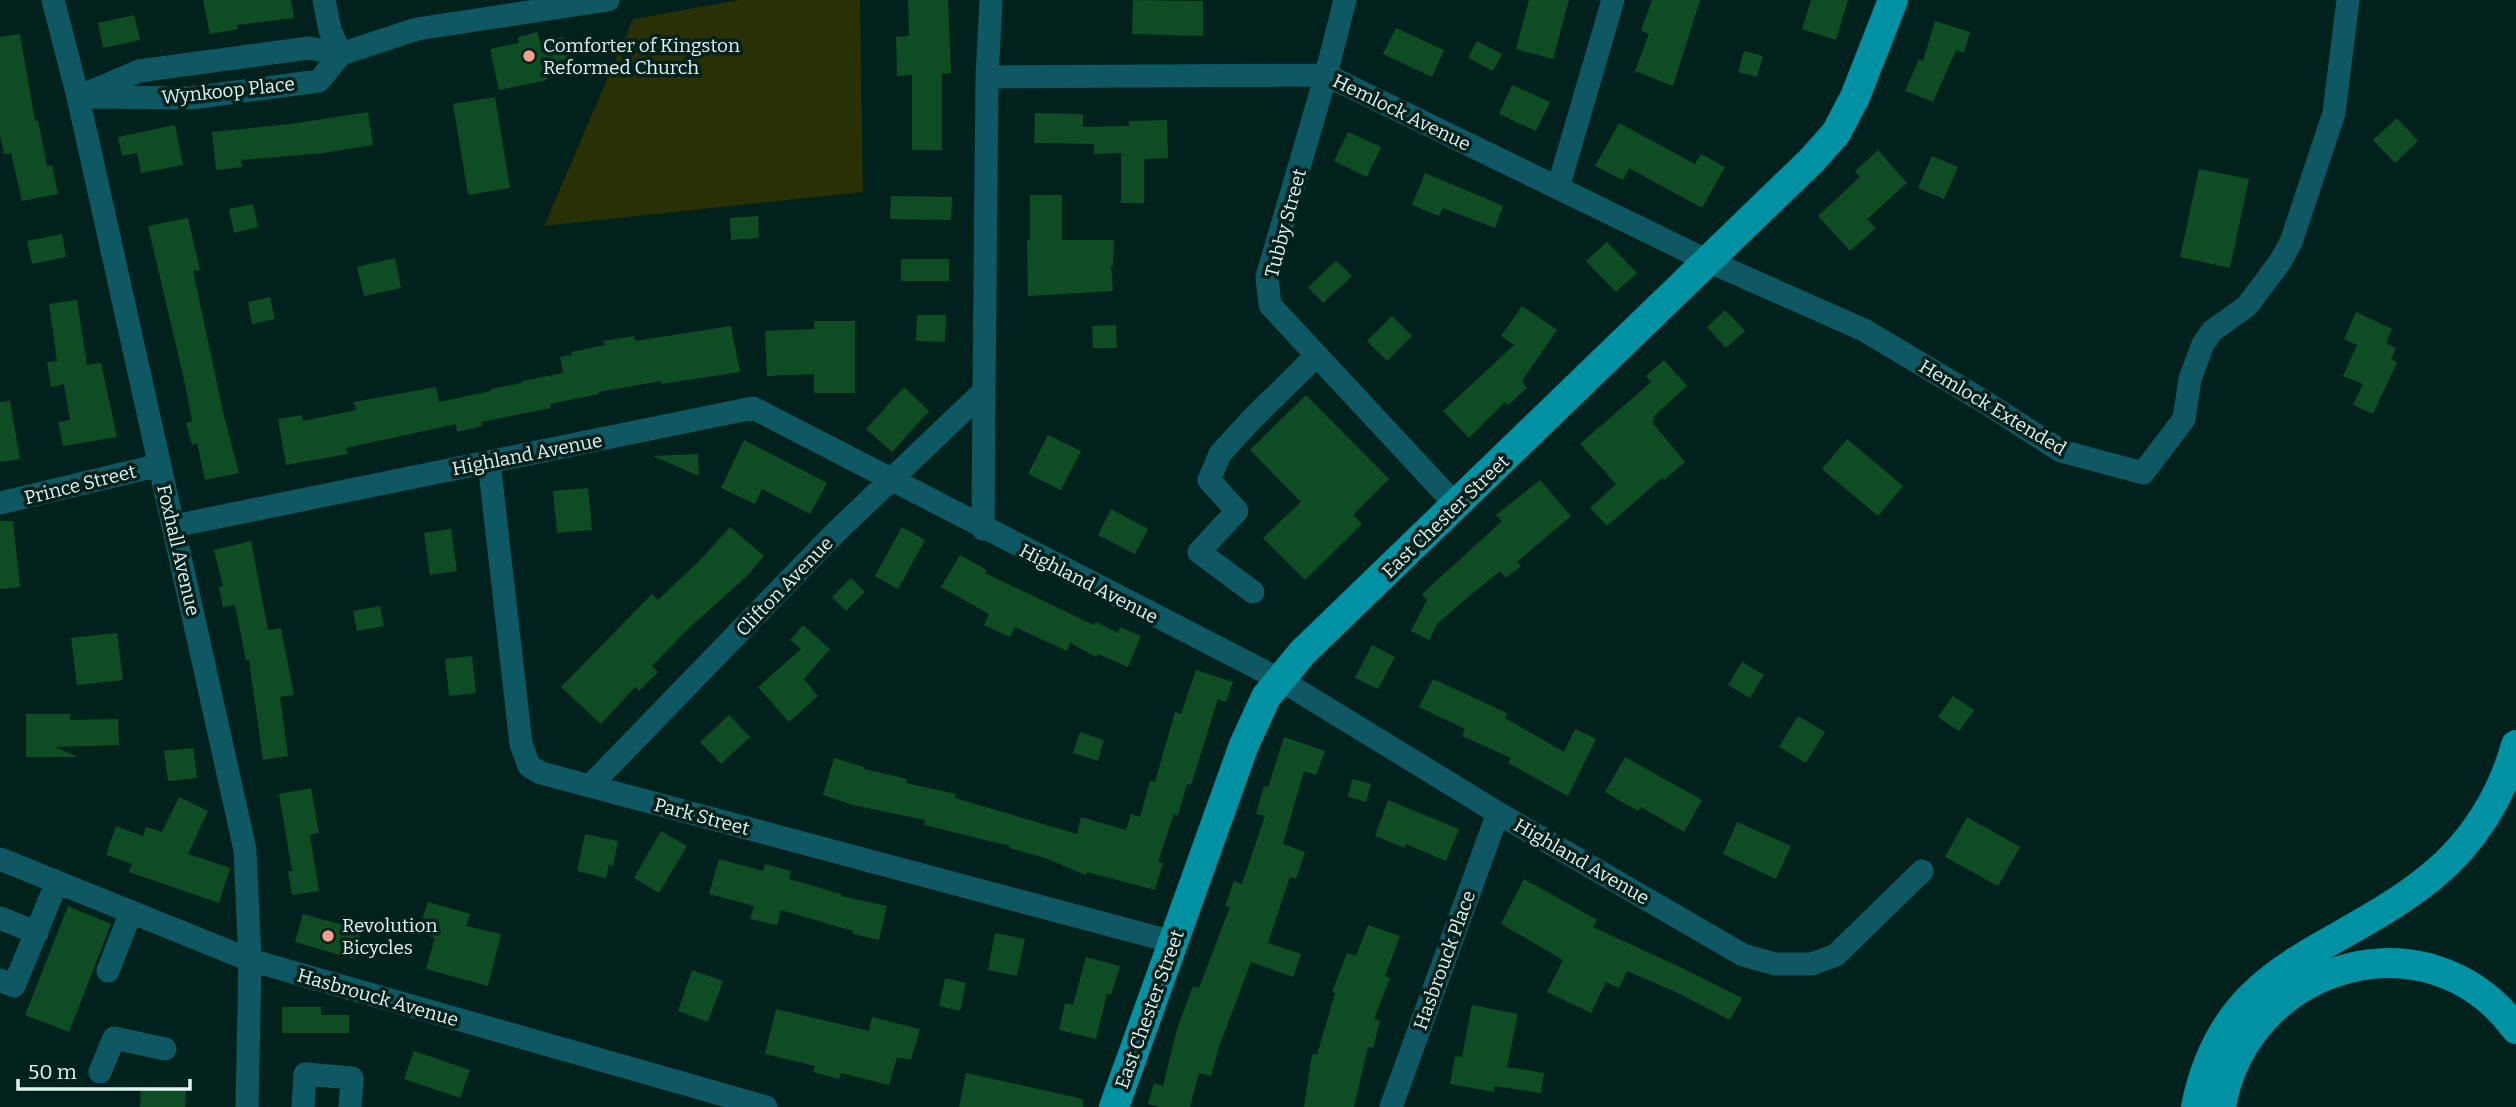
<svg xmlns="http://www.w3.org/2000/svg" width="2516" height="1107" viewBox="0 0 2516 1107" font-family="Bitter,serif">
<style>
.green{fill:#283004}
.building{fill:#0e4d23}
.lines{fill:none;stroke-linecap:round;stroke-linejoin:round}
.minor{stroke:#0d5863;stroke-width:23}
.major{stroke:#0092a3;stroke-width:30}
.poi-dot{fill:#f59d8f;stroke:#00211c;stroke-width:2.5}
.labels{text-anchor:middle;stroke-width:7;stroke-linejoin:round;paint-order:stroke}
.poi-label{font-size:19px;fill:#e1f4f0;stroke:#00211c;text-anchor:start}
.street-label{font-size:19px;fill:#e1f4f0;stroke:#00211c}
</style>
<rect width="100%" height="100%" fill="#00211c"/>
<path class="green" d="M739,0H860L863,192L544,226L633,19Z"/>
<path class="building" d="M203,0H291L294,18L237,25L238,29L210,34Z
M908,0H948L951,73L942,74V150H912V75L897,76L896,37L909,36Z
M1133,0L1203,1V36L1132,34Z
M1529,0H1569L1553,59L1516,49Z
M1652,0H1700L1673,86L1635,71L1649,34L1641,31Z
M1811,0H1848L1836,40L1802,29Z
M134,15L140,40L103,48L98,23Z
M1935,21L1970,32L1964,53L1956,50L1933,102L1905,91L1919,59L1923,61Z
M1396,28L1444,50L1432,77L1383,54Z
M537,32L540,42L563,37L568,59L543,65L547,80L499,90L490,49L519,43L518,37Z
M20,34L35,121L38,120L47,166L52,165L58,194L22,201L11,153L4,154L0,135V37Z
M1477,41L1502,54L1493,71L1468,58Z
M1744,51L1763,56L1757,77L1738,72Z
M1512,85L1550,102L1536,131L1499,114Z
M495,97L510,188L468,195L453,104Z
M368,112L373,145L323,153L241,160L242,167L216,170L212,132L291,124Z
M1035,113L1083,114V127L1129,126V121L1167,120L1168,158L1144,159V203H1121V153L1094,154V144L1034,143Z
M2397,118L2418,141L2395,163L2373,140Z
M1619,123L1695,164L1701,154L1725,167L1702,208L1629,168L1623,180L1595,166Z
M175,125L183,165L141,173L137,153L122,156L118,137Z
M1348,132L1381,147L1367,177L1334,161Z
M1878,150L1907,183L1867,219L1876,228L1850,251L1818,216L1860,177L1855,171Z
M1932,156L1958,167L1944,199L1918,188Z
M2199,169L2249,179L2230,268L2180,257Z
M1425,173L1503,206L1495,228L1443,208L1439,216L1412,205Z
M1030,195H1062V240H1114L1113,266H1111L1113,291L1028,296L1027,240H1030Z
M891,196L952,197L951,220L890,219Z
M253,204L258,227L234,233L229,209Z
M758,216L759,238L731,240L730,218Z
M188,218L200,270L193,271L224,416L239,473L205,480L197,443L192,445L186,423L192,421L185,384L148,226Z
M62,234L66,257L32,264L27,241Z
M1607,242L1637,273L1616,292L1586,261Z
M395,258L401,288L364,296L357,267Z
M901,259H949V281H901Z
M1336,261L1352,276L1323,303L1308,287Z
M270,297L275,319L252,324L248,302Z
M77,300L87,365L101,363L117,437L63,446L58,422L70,420L64,384L51,387L47,362L57,361L49,304Z
M1522,306L1557,330L1522,381L1527,388L1508,405L1505,402L1469,438L1443,411L1514,345L1501,336Z
M1725,310L1745,331L1726,348L1707,327Z
M2356,312L2392,329L2386,343L2396,348L2391,359L2397,362L2373,414L2353,405L2363,384L2343,376L2357,345L2344,339Z
M917,315H946L945,342L916,341Z
M1392,316L1412,336L1387,361L1367,341Z
M814,321H855V393H814V374L767,376L765,331L814,329Z
M1116,325L1117,348H1093L1092,326Z
M731,326L740,372L661,384V381L599,392V394L550,404L551,408L481,422L482,426L457,432L456,424L346,448L348,454L286,465L278,419L302,415L303,421L356,410L354,402L436,387L439,402L491,391V389L522,383V381L563,373L560,357L572,355L571,352L605,345L604,341L634,336L635,341Z
M1664,360L1687,386L1653,417L1655,419L1652,422L1685,462L1664,480L1662,478L1607,526L1590,508L1616,484L1580,444L1651,382L1646,376Z
M904,387L929,411L892,452L866,429Z
M1306,395L1389,479L1353,515L1362,524L1305,580L1263,538L1301,502L1250,450Z
M10,401L20,459L0,462V402Z
M1048,435L1081,451L1061,490L1028,474Z
M1847,439L1903,486L1878,516L1822,469Z
M744,440L827,483L810,514L762,489L755,504L721,488Z
M698,454L699,476L653,456Z
M1540,480L1571,516L1517,562L1521,566L1506,578L1500,571L1461,603L1437,624L1429,640L1411,631L1427,600L1422,594L1502,521L1496,515Z
M588,488L592,530L557,533L553,491Z
M1111,509L1148,529L1135,554L1098,535Z
M0,521H13L20,587L0,589Z
M730,527L764,556L747,576L688,629L652,666L658,672L639,691L635,687L601,724L561,687L652,594L658,600L703,557Z
M902,527L925,540L898,589L875,576Z
M451,529L457,571L430,575L424,533Z
M251,541L268,630L281,628L294,695L280,697L288,756L263,760L249,660H246L235,605L223,607L219,587L223,586L214,550Z
M960,555L987,570L985,573L1094,625L1096,622L1118,633L1120,627L1141,636L1128,667L1098,654L1096,657L1070,643L1067,651L1015,627L1010,637L984,625L989,614L941,587Z
M851,578L865,592L846,611L832,597Z
M380,606L384,626L357,631L353,611Z
M803,625L830,649L804,679L818,696L789,722L758,687L801,649L790,640Z
M117,633L123,680L77,685L71,638Z
M1372,645L1395,657L1378,689L1355,678Z
M472,656L476,693L449,696L445,659Z
M1742,662L1764,675L1750,698L1728,685Z
M1196,670L1233,682L1226,702L1218,699L1191,785L1187,784L1178,816L1174,814L1158,862L1163,863L1155,890L1087,872L1086,875L1045,858L1009,848L1010,846L924,825L925,820L853,805L823,795L834,758L864,767V769L907,779L906,783L956,794L955,798L1077,834L1081,817L1126,830L1131,814L1140,817L1150,781L1155,782L1175,712L1181,714Z
M1433,679L1507,713L1505,718L1564,752L1575,729L1596,739L1568,796L1508,763L1511,758L1462,736L1465,729L1419,707Z
M1953,696L1974,710L1959,731L1938,717Z
M26,714H70V720L118,719L119,745L55,747L78,757H26Z
M729,715L750,737L721,764L700,742Z
M1798,716L1825,732L1806,763L1779,747Z
M1080,732L1104,740L1098,761L1073,753Z
M1284,737L1325,751L1316,775L1304,771L1283,844L1305,852L1296,879L1290,877L1268,943L1301,954L1293,977L1251,962L1220,1044L1211,1076L1199,1073L1190,1107H1160L1148,1104L1154,1083L1163,1086L1177,1029L1193,986L1199,988L1230,907L1225,906L1234,881L1242,884L1265,816L1256,814L1264,786L1268,787Z
M193,748L197,778L168,781L164,751Z
M1625,757L1702,800L1684,832L1641,807L1638,811L1605,792Z
M1352,779L1371,784L1366,802L1348,797Z
M311,788L319,833L310,835L319,891L292,895L288,871H292L279,794Z
M179,797L208,811L188,854L230,868L219,903L129,872L132,864L106,855L116,826L143,836L146,827L162,832Z
M1388,800L1459,829L1446,861L1406,844L1405,848L1375,836Z
M1967,817L2020,847L1998,886L1945,857Z
M1737,822L1791,846L1776,879L1723,854Z
M661,831L687,846L659,893L634,878Z
M585,834L618,841L613,866L609,864L606,878L577,871Z
M719,859L763,871L765,864L791,871L789,879L841,894V896L887,906L879,940L853,934V931L781,910L777,925L750,919L754,906L709,894Z
M1524,879L1597,920L1593,927L1684,969L1742,998L1730,1020L1678,993L1627,971L1619,988L1606,982L1591,1013L1547,992L1563,960L1501,924Z
M428,902L470,914L466,926L501,934L488,986L426,969L435,938L418,933Z
M68,906L111,924L69,1032L25,1015Z
M303,914L362,930L354,959L295,942Z
M1368,925L1400,936L1385,976L1390,978L1374,1019L1380,1021L1373,1048L1368,1047L1354,1107H1304L1312,1054L1317,1055L1335,993L1332,992L1347,953L1356,956Z
M995,933L1025,939L1017,976L988,970Z
M1086,957L1120,966L1111,995L1107,994L1096,1039L1059,1030L1065,1003L1073,1005Z
M692,970L723,981L708,1022L678,1011Z
M945,978L966,983L960,1011L939,1006Z
M1472,1005L1518,1014L1507,1067L1544,1073L1541,1093L1495,1086L1494,1092L1450,1084L1455,1056L1462,1057Z
M282,1007H321V1015H349V1033H282Z
M776,1009L869,1031L872,1017L920,1029L911,1060L897,1057L889,1085L841,1073L839,1079L813,1072L815,1066L765,1054Z
M414,1051L470,1070L460,1098L404,1079Z
M966,1073L1083,1099V1107H959Z
M141,1087L186,1089L185,1107H140Z"/>
<g class="lines">
<path class="minor" d="M53,0L78,97L245,850L250,960L247,1107
M324,0L330,30L341,54
M1345,0L1326,75L1267,277L1270,305L1456,505
M987,77L1326,75L1708,261L1864,330L1988,404L2061,451L2143,473L2184,419L2190,379L2203,344L2212,331L2247,306L2280,262L2291,242L2334,113L2348,0
M78,97L139,71L309,48L341,54L417,29L608,0
M88,97L191,98L319,81L341,54
M1558,188L1613,0
M489,462L521,744L529,766L541,773L1173,942
M0,503L160,465
M174,526L753,408L1279,679L1498,813L1743,955L1775,964H1812L1836,955L1922,871
M983,529L984,391
M1253,592L1199,552L1237,511L1209,480L1220,454L1252,419L1317,355
M590,786L834,534L984,391L987,77L991,0
M0,859L250,960L766,1107
M0,918L37,933
M108,971L131,912
M0,980L14,986L57,882
M100,1072L114,1038L165,1049
M303,1107L305,1074L352,1078L350,1107
M1391,1107L1498,813"/>
<path class="major" d="M1114,1107L1244,745L1266,697L1302,653L1812,160L1836,133L1855,97L1893,0
M2196,1107C2225,961 2332,957 2431,877C2473,843 2502,796 2516,745
M2221,1107C2245,964 2428,909 2516,1029"/>
</g>
<g class="poi-dot">
<circle cx="529" cy="56" r="7"/>
<circle cx="328" cy="936" r="7"/>
</g>
<g class="labels">
<g class="poi-label">
<text x="543" y="52">Comforter of Kingston<tspan x="543" dy="22">Reformed Church</tspan></text>
<text x="342" y="932">Revolution<tspan x="342" dy="22">Bicycles</tspan></text>
</g>
<g class="street-label">
<text transform="translate(228 90) rotate(-6)" y="7">Wynkoop Place</text>
<text transform="translate(1402 112) rotate(26)" y="7">Hemlock Avenue</text>
<text transform="translate(1285 223) rotate(-75)" y="7">Tubby Street</text>
<text transform="translate(1993 407) rotate(31)" y="7">Hemlock Extended</text>
<text transform="translate(527 454) rotate(-11)" y="7">Highland Avenue</text>
<text transform="translate(80 484) rotate(-14)" y="7">Prince Street</text>
<text transform="translate(1445 516) rotate(-44)" y="7">East Chester Street</text>
<text transform="translate(179 550) rotate(77)" y="7">Foxhall Avenue</text>
<text transform="translate(1089 583) rotate(27)" y="7">Highland Avenue</text>
<text transform="translate(784 586) rotate(-46)" y="7">Clifton Avenue</text>
<text transform="translate(702 816) rotate(15)" y="7">Park Street</text>
<text transform="translate(1582 861) rotate(30)" y="7">Highland Avenue</text>
<text transform="translate(1444 960) rotate(-70)" y="7">Hasbrouck Place</text>
<text transform="translate(378 997) rotate(16)" y="7">Hasbrouck Avenue</text>
<text transform="translate(1149 1009) rotate(-70)" y="7">East Chester Street</text>
</g>
</g>
<path d="M18 1079v10h172v-10" fill="none" stroke="#e1f4f0" stroke-width="3.5"/>
<text x="28" y="1079" font-size="21" fill="#e1f4f0" stroke="#00211c" stroke-width="5" paint-order="stroke">50 m</text>
</svg>
